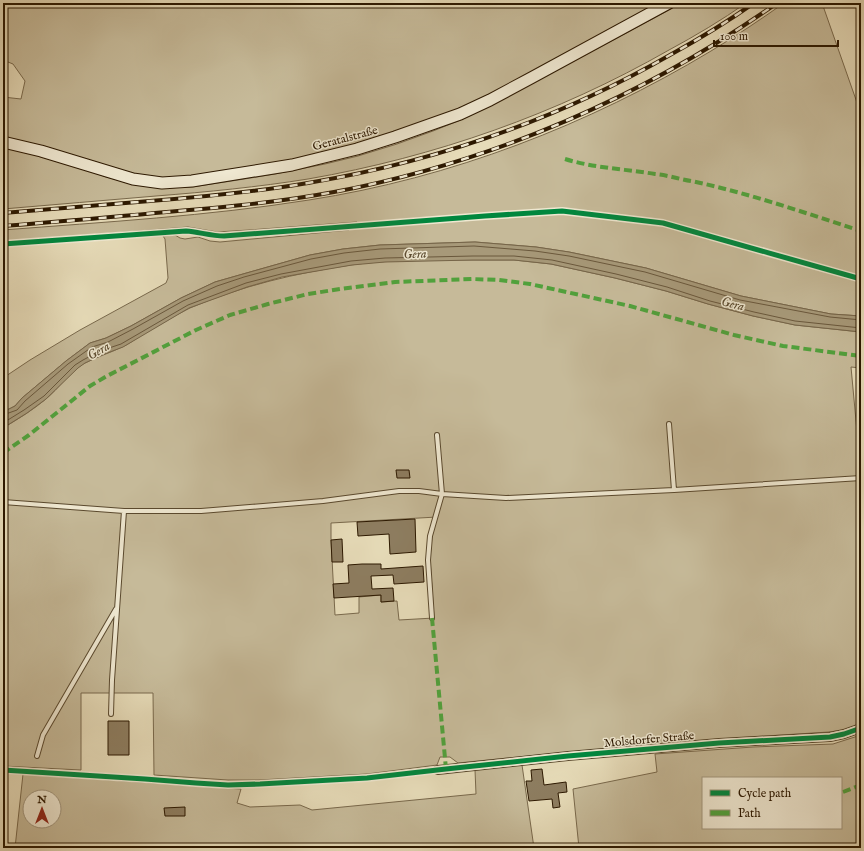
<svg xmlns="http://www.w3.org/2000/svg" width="864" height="851" viewBox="0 0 864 851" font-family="'IM FELL English',serif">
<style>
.green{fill:#c6ba99;stroke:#79694c;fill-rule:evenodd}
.water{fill:#a79979;stroke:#766549}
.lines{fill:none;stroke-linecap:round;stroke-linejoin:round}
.shore{stroke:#6a583c;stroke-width:1}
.building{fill:#8d7d60;stroke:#2c1800}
.lane-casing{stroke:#5a492e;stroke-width:6}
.street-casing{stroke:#5a492e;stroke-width:10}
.secondary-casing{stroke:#2c1800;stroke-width:13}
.lane{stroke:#efe8d1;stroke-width:4}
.street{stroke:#efe8d1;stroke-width:8}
.secondary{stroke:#efe8d1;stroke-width:11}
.rail-casing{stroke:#2c1800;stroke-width:4}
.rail{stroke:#efe8d1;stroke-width:2.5;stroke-dasharray:8;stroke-linecap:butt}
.quiet{stroke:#51a13c;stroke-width:4;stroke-dasharray:8 4;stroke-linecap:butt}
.cycleway-casing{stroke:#efe8d1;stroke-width:8}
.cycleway{stroke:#00873e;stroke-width:5}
.labels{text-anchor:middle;stroke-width:3;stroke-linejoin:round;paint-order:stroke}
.street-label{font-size:12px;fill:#2c1800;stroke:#efe8d1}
.water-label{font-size:13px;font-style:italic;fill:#5d4c30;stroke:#efe8d1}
</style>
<rect width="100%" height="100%" fill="#e6dbb8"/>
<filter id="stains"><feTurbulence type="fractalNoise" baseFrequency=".005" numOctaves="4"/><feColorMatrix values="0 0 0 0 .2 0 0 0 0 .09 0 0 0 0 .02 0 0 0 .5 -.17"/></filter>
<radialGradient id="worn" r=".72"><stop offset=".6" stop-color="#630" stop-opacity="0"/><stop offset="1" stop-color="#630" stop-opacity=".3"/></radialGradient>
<path class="green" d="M3,3H659L487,96L459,110L428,122L324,154L192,177L162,178L134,175L3,138V97L21,99L25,81L13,64L3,60Z
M682,3H746C722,20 695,36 669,50C557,114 435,157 308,179C258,187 207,192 156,196C105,200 54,205 3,209V146L63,161L106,177L134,184L162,188L192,187L238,180L275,174L325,164L358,156L397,144L433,131L463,119L492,105Z
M784,3H822L861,114V316L831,314L741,296L646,268L569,252L536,247L475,242L380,245L343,249L310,255L243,274L215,282L181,298L131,326L106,338L90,343L66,361L22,398L15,406L3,412V378L30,360L80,330L166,283L168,278L165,239L163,236L175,235L180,238L185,239L198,237L210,241L220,242L349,230L357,222L249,230L217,232L188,227L3,242V230C105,222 208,216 309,200C451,178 588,125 711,51C736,36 760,20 784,3Z
M429,260H514L551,264L615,278L666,291L708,304L753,316L795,325L861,332V368L851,367L860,464L861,481V724L843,730L829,732L718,739L568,752L458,763L450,757H440L437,765L367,774L259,780H228L154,775L153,693H81V770L3,766V428C18,419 33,410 46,399C59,388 69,373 83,364C96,357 110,353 122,347C129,344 134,340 140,336C157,327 173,316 190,308C241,286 296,273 351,265C377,261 403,261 429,260ZM437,517L432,536L430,559L434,618L399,620L397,601L381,602V595L359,597V613L335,615L331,540V523Z
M861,735V848H579L573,789L657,772L655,754L753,747L833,744ZM703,778H841V828H703Z
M522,765L534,848H15L23,774L241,789L237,803L250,807L300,805L312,810L476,794L475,770ZM30,797H54V821H30Z"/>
<path class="water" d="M475,242L536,247L569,252L646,268L741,296L831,314L861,316V332L795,325L753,316L708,304L666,291L615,278L551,264L514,260H473L385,262L352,265L282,277L247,287L189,308L123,347L102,355L85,363L78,368L46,399L27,413L3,428V412L15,406L22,398L66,361L90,343L106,338L131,326L181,298L215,282L243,274L310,255L343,249L380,245Z"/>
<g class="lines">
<path class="shore" d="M3,415L17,410L25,401L68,364L92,347L108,342L133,329L183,301L217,286L244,277L311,259L344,253L380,249L474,246L535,251L569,256L645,272L740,300L830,317L861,320
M3,423L24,410L44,396L75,365L83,360L100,351L121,344L188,305L246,283L281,274L351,261L385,258L473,256H514L552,260L616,274L667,287L710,301L754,312L795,321L861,328"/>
</g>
<path class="building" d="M396,470H409L410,478H397Z
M415,519L416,552L390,554L389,534L358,536L357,522Z
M342,539L343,562H332L331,540Z
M362,564H381V569L423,566L424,582L394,584L393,575L371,576L372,589L393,588L394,601L381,602V595L334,598L333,584L349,583L348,565Z
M108,721H129V755H108Z
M542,769L544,785L566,782L567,792L558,793L560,807L553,808L552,799L529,801L526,781H532L531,770Z
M185,807V816H165L164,808Z"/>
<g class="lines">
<g class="lane-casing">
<path id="lane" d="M669,424L674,490
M3,502L124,511H201L323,501L399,491H419L442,494L506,498L674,490L861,478
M432,618L428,560L430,536L442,494L437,435
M111,714L112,680L124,511
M37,756L43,735L116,609"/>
</g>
<g class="street-casing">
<path id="street" d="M438,770L568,756L719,743L830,737L844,734L861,728"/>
</g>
<g class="secondary-casing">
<path id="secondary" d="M3,142L41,151L133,179L162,183L192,181L292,165L357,149L395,137L460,114L490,100L531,78L669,3"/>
</g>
<use href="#lane" class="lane"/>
<use href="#street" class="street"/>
<use href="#secondary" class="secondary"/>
<g class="rail-casing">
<path id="rail" d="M3,213C52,209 101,205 150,201C202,197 255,192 308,183C435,162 558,119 670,55C699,39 727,22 754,3
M3,226C54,222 104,218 155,213C215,208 275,203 334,192C493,162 645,96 777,3"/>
</g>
<use href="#rail" class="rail"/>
<path class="quiet" d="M565,159C594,168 625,169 655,174C667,175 679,179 691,181C749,193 805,213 861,231
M3,453L29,435L90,386L107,376L196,330L230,315L268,304L308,294L340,289L395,282L472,279L499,280L530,284L630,306L734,335L783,346L861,356
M432,618L446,769
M843,792L861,785"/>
<g class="cycleway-casing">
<path id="cycleway" d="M3,244L186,231C199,232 211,236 224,236L485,216L562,211L663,223L861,279
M3,770L145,779L196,783L228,785L260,784L367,778L446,769L568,756L719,743L830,737L844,734L861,728"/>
</g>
<use href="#cycleway" class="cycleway"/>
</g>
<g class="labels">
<g class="street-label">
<text transform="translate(345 138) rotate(-15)" y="4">Geratalstraße</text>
<text transform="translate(649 739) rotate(-5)" y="4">Molsdorfer Straße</text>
</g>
<g class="water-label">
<text transform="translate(415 253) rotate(-2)" y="5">Gera</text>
<text transform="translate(733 303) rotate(14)" y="5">Gera</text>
<text transform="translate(98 350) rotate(-31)" y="5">Gera</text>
</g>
</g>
<rect width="864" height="851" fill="none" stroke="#e6dbb8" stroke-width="16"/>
<rect x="4" y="4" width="856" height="843" fill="none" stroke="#2c1800" stroke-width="2"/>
<rect x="8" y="8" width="848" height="835" fill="none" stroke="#2c1800"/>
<rect x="702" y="777" width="140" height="52" fill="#efe8d1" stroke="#a1957d"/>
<rect x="710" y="790" width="20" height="6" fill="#00873e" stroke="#a1957d"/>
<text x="738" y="797" font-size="12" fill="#2c1800">Cycle path</text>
<rect x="710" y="810" width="20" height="6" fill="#51a13c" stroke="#a1957d"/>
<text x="738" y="817" font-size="12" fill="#2c1800">Path</text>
<g transform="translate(42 809)"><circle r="19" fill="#efe8d1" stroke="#a1957d"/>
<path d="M0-3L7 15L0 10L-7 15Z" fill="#8f2418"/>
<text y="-6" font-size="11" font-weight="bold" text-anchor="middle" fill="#2c1800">N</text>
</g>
<path d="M714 40v6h124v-6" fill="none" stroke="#2c1800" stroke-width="2"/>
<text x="720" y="40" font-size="12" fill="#2c1800" stroke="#efe8d1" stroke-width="3" paint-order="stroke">100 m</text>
<rect width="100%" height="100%" filter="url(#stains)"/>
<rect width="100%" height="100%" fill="url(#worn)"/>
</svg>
